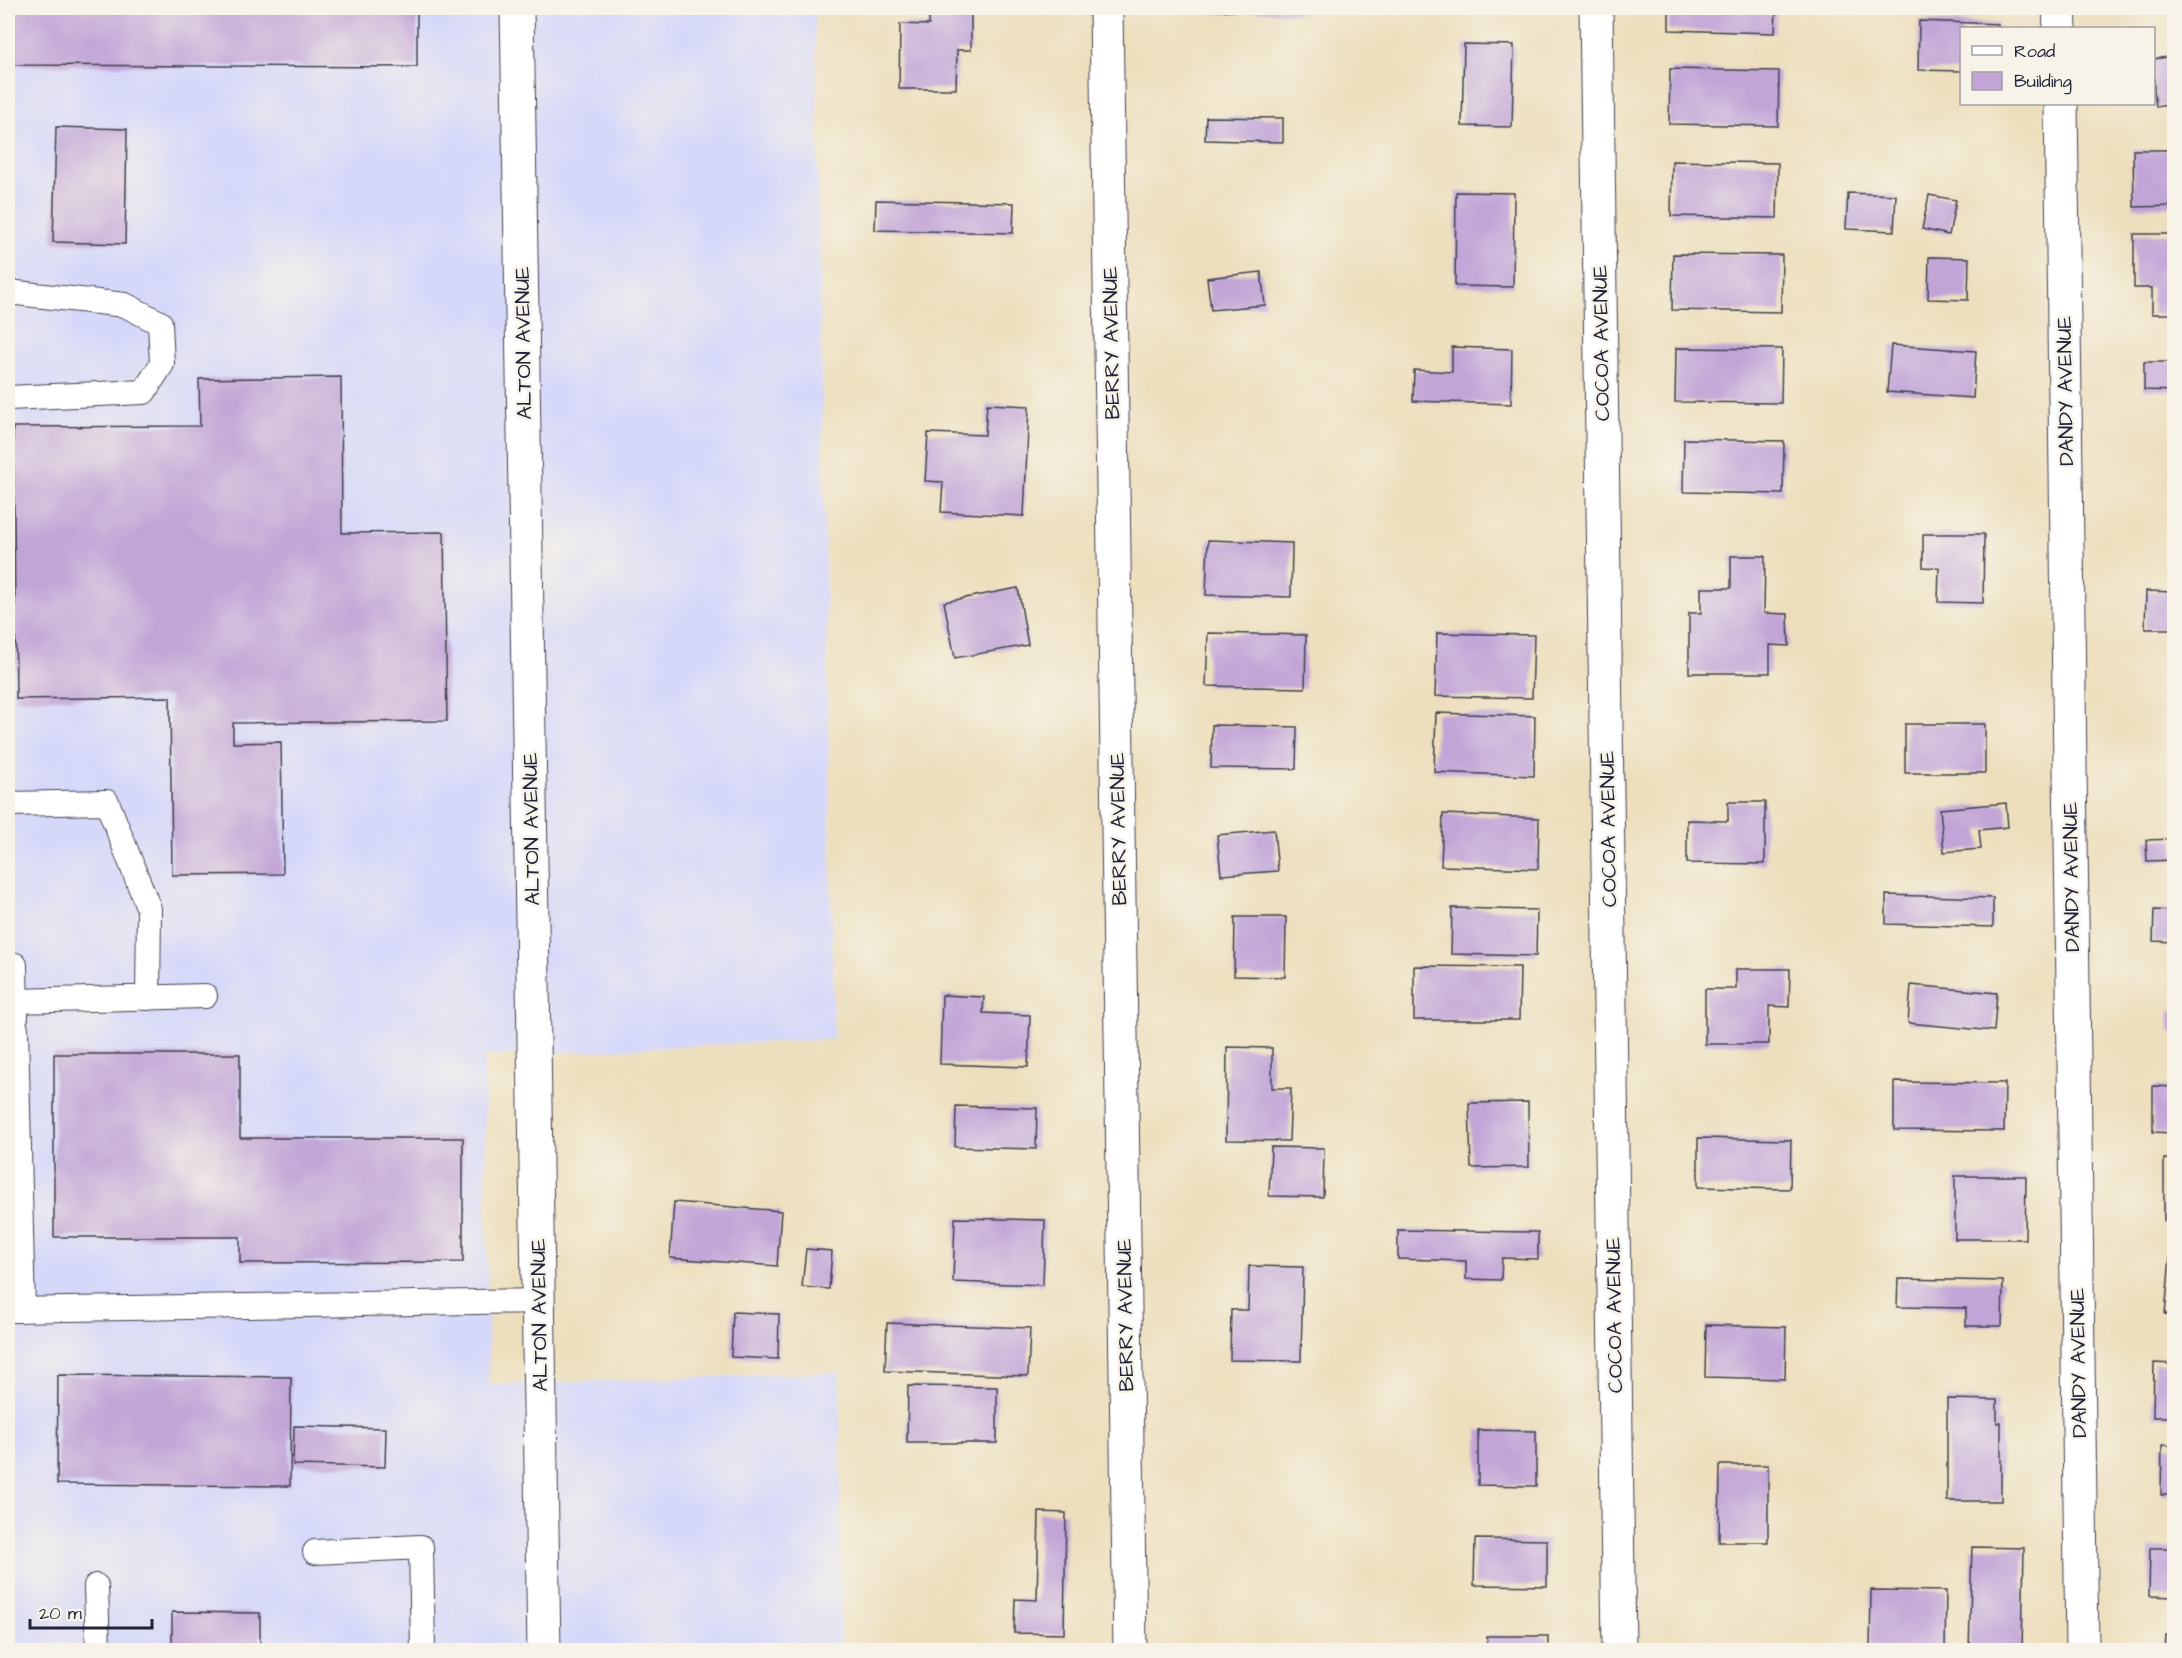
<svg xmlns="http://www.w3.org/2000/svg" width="2182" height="1658" viewBox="0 0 2182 1658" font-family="'Architects Daughter',sans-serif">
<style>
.built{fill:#d5d8f9}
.building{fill:#c1a5d7}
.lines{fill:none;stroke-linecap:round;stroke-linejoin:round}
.service-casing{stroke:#403e4e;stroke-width:26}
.minor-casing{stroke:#403e4e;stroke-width:35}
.service{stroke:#fff;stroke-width:24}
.minor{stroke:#fff;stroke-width:33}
.labels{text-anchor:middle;stroke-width:5;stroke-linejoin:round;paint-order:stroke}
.street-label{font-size:21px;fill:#22223b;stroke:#f7f3e8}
</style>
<rect width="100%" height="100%" fill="#f7f3e8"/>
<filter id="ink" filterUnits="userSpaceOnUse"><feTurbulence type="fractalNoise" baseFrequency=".0167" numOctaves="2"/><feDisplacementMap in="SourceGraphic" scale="12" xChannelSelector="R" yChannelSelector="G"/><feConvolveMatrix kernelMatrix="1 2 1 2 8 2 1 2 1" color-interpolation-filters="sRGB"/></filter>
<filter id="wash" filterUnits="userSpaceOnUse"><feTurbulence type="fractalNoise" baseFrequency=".008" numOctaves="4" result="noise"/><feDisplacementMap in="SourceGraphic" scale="24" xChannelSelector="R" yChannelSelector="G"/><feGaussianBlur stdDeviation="1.35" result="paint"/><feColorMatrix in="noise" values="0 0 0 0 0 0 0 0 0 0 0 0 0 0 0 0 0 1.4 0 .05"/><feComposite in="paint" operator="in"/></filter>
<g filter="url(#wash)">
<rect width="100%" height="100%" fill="#eddfbd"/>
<path class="built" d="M8,8H815L834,1039L484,1056L489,1385L840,1372L841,1650H8Z"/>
<g id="blocks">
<path class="building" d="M8,8H417V67L8,65Z
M929,8H971V50H957L956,89H899L900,24L929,25Z
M1199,8H1303V13L1199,10Z
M1669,8H1776L1775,33L1669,30Z
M1919,21L1998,24V28H1962V71L1918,70Z
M1464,44L1514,45L1512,127L1462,126Z
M2174,56V104L2156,107L2154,91V59Z
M1670,69L1779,71L1778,126L1669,124Z
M1206,117L1283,118V142L1205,140Z
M56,127L127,129L125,244L53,242Z
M2133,150H2174V206L2134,207Z
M1672,161L1778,163L1777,218L1671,216Z
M1456,192L1514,193L1513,287L1455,286Z
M1848,193L1896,195L1894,231L1846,229Z
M1929,195L1956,200L1949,235L1922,229Z
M876,200L1014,203L1013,233L875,230Z
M2134,234H2174V314H2152V288H2134Z
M1673,254L1782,255L1781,312L1672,310Z
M1929,257L1969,258L1968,300L1928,299Z
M1261,272L1265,305L1211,310L1207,278Z
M1891,345L1976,351L1973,398L1887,392Z
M1452,347L1512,349L1511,404L1413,401L1414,370L1452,372Z
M1676,348L1782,349L1781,403L1675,402Z
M2144,362H2174V391L2144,390Z
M341,377L342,533L444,532L447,721L233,723V743L281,742L283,874L172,875L170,697L16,699L13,427L200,426L199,379Z
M987,404L1029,406L1024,516L941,512L943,482L925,481L928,433L985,435Z
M1684,439L1784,441L1783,494L1683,492Z
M2170,462H2174V495H2170Z
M1923,534H1984L1983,603L1938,602L1939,568L1923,567Z
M1208,540L1292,543L1291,597L1206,595Z
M1731,556H1765L1764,613L1788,614L1789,646L1770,645V673H1689V613H1701V588H1731Z
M1018,588L1028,645L955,658L944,602Z
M2146,591L2174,592V629H2145Z
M1208,633L1306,635L1305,688L1206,686Z
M1437,633L1534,635L1532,698L1435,696Z
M1436,713L1535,716L1534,776L1434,772Z
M1905,724H1985V773H1905Z
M1212,725L1297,727L1296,769L1211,768Z
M1728,802H1765V864L1687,863V820L1728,821Z
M2006,803L2008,827L1979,830L1981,849L1944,852L1940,809Z
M1443,814L1539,818L1538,869L1441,866Z
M1274,830L1278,871L1221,875L1217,835Z
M2174,839V860L2147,861L2146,840Z
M1886,895L1993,898V927L1886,924Z
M1452,908L1537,910L1536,956L1451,954Z
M2154,910L2174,911V942L2153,941Z
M1235,917H1286L1285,977L1234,976Z
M1414,966L1520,967L1519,1020H1414Z
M1736,969H1790L1789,1007L1769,1006V1044H1705V989H1736Z
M1911,985L1997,993L1994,1031L1908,1023Z
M942,995L984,997L983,1013L1030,1015L1028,1067L940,1064Z
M2170,1010H2174V1033H2169Z
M1227,1047L1272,1048V1088H1291L1289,1141L1226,1140Z
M54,1054H240V1138H463V1262L240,1263V1237H54Z
M1894,1082L2005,1083L2004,1131L1894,1130Z
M2153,1086L2174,1087V1133L2153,1132Z
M1528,1102L1529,1167L1471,1168L1469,1103Z
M956,1106L1037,1108L1036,1149L955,1147Z
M1698,1138L1791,1140L1790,1189L1698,1187Z
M1271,1147L1324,1148L1323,1197L1269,1196Z
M2164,1159H2174V1221H2164Z
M1955,1176H2026L2025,1239H1955Z
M674,1202L781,1211L777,1266L670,1258Z
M955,1218L1045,1220L1043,1285L953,1282Z
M1398,1230L1538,1232V1259L1502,1258L1501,1280L1466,1279V1261L1398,1259Z
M806,1249L832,1251L829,1289L802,1287Z
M2170,1257H2174V1315L2165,1314Z
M1249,1266L1303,1267L1301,1361L1230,1360L1231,1310H1248Z
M1898,1279L2003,1281L2002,1326H1966V1308L1897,1307Z
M733,1312L779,1314L778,1359L731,1357Z
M887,1323L1030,1328L1028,1376L885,1371Z
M1706,1325L1786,1327L1785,1379L1705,1377Z
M2154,1363L2174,1364V1417H2153Z
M58,1375L291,1377L290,1486L57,1484Z
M908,1386L997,1387V1443H907Z
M1947,1399L1997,1400V1423L2001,1422V1501H1947Z
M294,1426L386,1428L385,1467L293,1465Z
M1478,1430L1536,1431V1486L1478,1485Z
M2162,1445L2174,1446V1495H2161Z
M1720,1465H1768V1542H1719Z
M1039,1512L1066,1513L1064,1634L1014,1633L1015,1599L1037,1600Z
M1475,1539L1547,1540V1586L1474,1585Z
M1972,1547L2024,1548L2022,1650H1969Z
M2150,1548H2174V1597L2149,1596Z
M1871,1590L1946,1591L1945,1650H1870Z
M172,1612L260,1613V1650H172Z
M2166,1635H2174V1650H2165Z
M1487,1636H1548V1650H1486Z"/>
</g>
</g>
<g filter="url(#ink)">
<use href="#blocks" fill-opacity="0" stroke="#403e4e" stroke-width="1.5"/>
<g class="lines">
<g class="service-casing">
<path id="service" d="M8,292L125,305L160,323L162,364L144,392L8,398
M8,804L107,802L149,909L148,998
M8,965H15L16,1017
M16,1001L205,996
M16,1029L23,1310
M8,1310L538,1301
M315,1552L421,1547L423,1650
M96,1586L98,1650"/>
</g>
<g class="minor-casing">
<path id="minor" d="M517,8L544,1650
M1106,8L1130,1650
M1596,8L1619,1650
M2059,8L2060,28
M2061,104L2082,1650"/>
</g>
<use href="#service" class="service"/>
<use href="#minor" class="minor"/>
</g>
</g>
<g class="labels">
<g class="street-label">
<text transform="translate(523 343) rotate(-91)" y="7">ALTON AVENUE</text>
<text transform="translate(1111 343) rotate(-91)" y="7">BERRY AVENUE</text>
<text transform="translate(1601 343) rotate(-91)" y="7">COCOA AVENUE</text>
<text transform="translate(2065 391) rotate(-91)" y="7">DANDY AVENUE</text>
<text transform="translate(531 829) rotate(-91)" y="7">ALTON AVENUE</text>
<text transform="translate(1118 829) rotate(-91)" y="7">BERRY AVENUE</text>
<text transform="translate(1608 829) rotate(-91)" y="7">COCOA AVENUE</text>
<text transform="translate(2071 877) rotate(-91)" y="7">DANDY AVENUE</text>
<text transform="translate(539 1315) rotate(-91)" y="7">ALTON AVENUE</text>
<text transform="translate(1125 1315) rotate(-91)" y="7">BERRY AVENUE</text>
<text transform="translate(1614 1315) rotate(-91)" y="7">COCOA AVENUE</text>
<text transform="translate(2078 1363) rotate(-91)" y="7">DANDY AVENUE</text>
</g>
</g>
<rect width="2182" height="1658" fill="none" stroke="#f7f3e8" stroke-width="30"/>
<rect x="1960" y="27" width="195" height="78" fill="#f7f3e8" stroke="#a29fa3" stroke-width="1.5"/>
<rect x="1972" y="46" width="30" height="9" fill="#ffffff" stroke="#a29fa3" stroke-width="1.5"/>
<text x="2014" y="57" font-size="18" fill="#22223b">Road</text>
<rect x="1972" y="72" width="30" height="18" fill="#c1a5d7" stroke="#a29fa3" stroke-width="1.5"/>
<text x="2014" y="87" font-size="18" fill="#22223b">Building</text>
<path d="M30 1619v9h122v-9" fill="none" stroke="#22223b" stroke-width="3"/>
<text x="39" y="1619" font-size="18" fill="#22223b" stroke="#f7f3e8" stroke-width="4.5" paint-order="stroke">20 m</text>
</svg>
